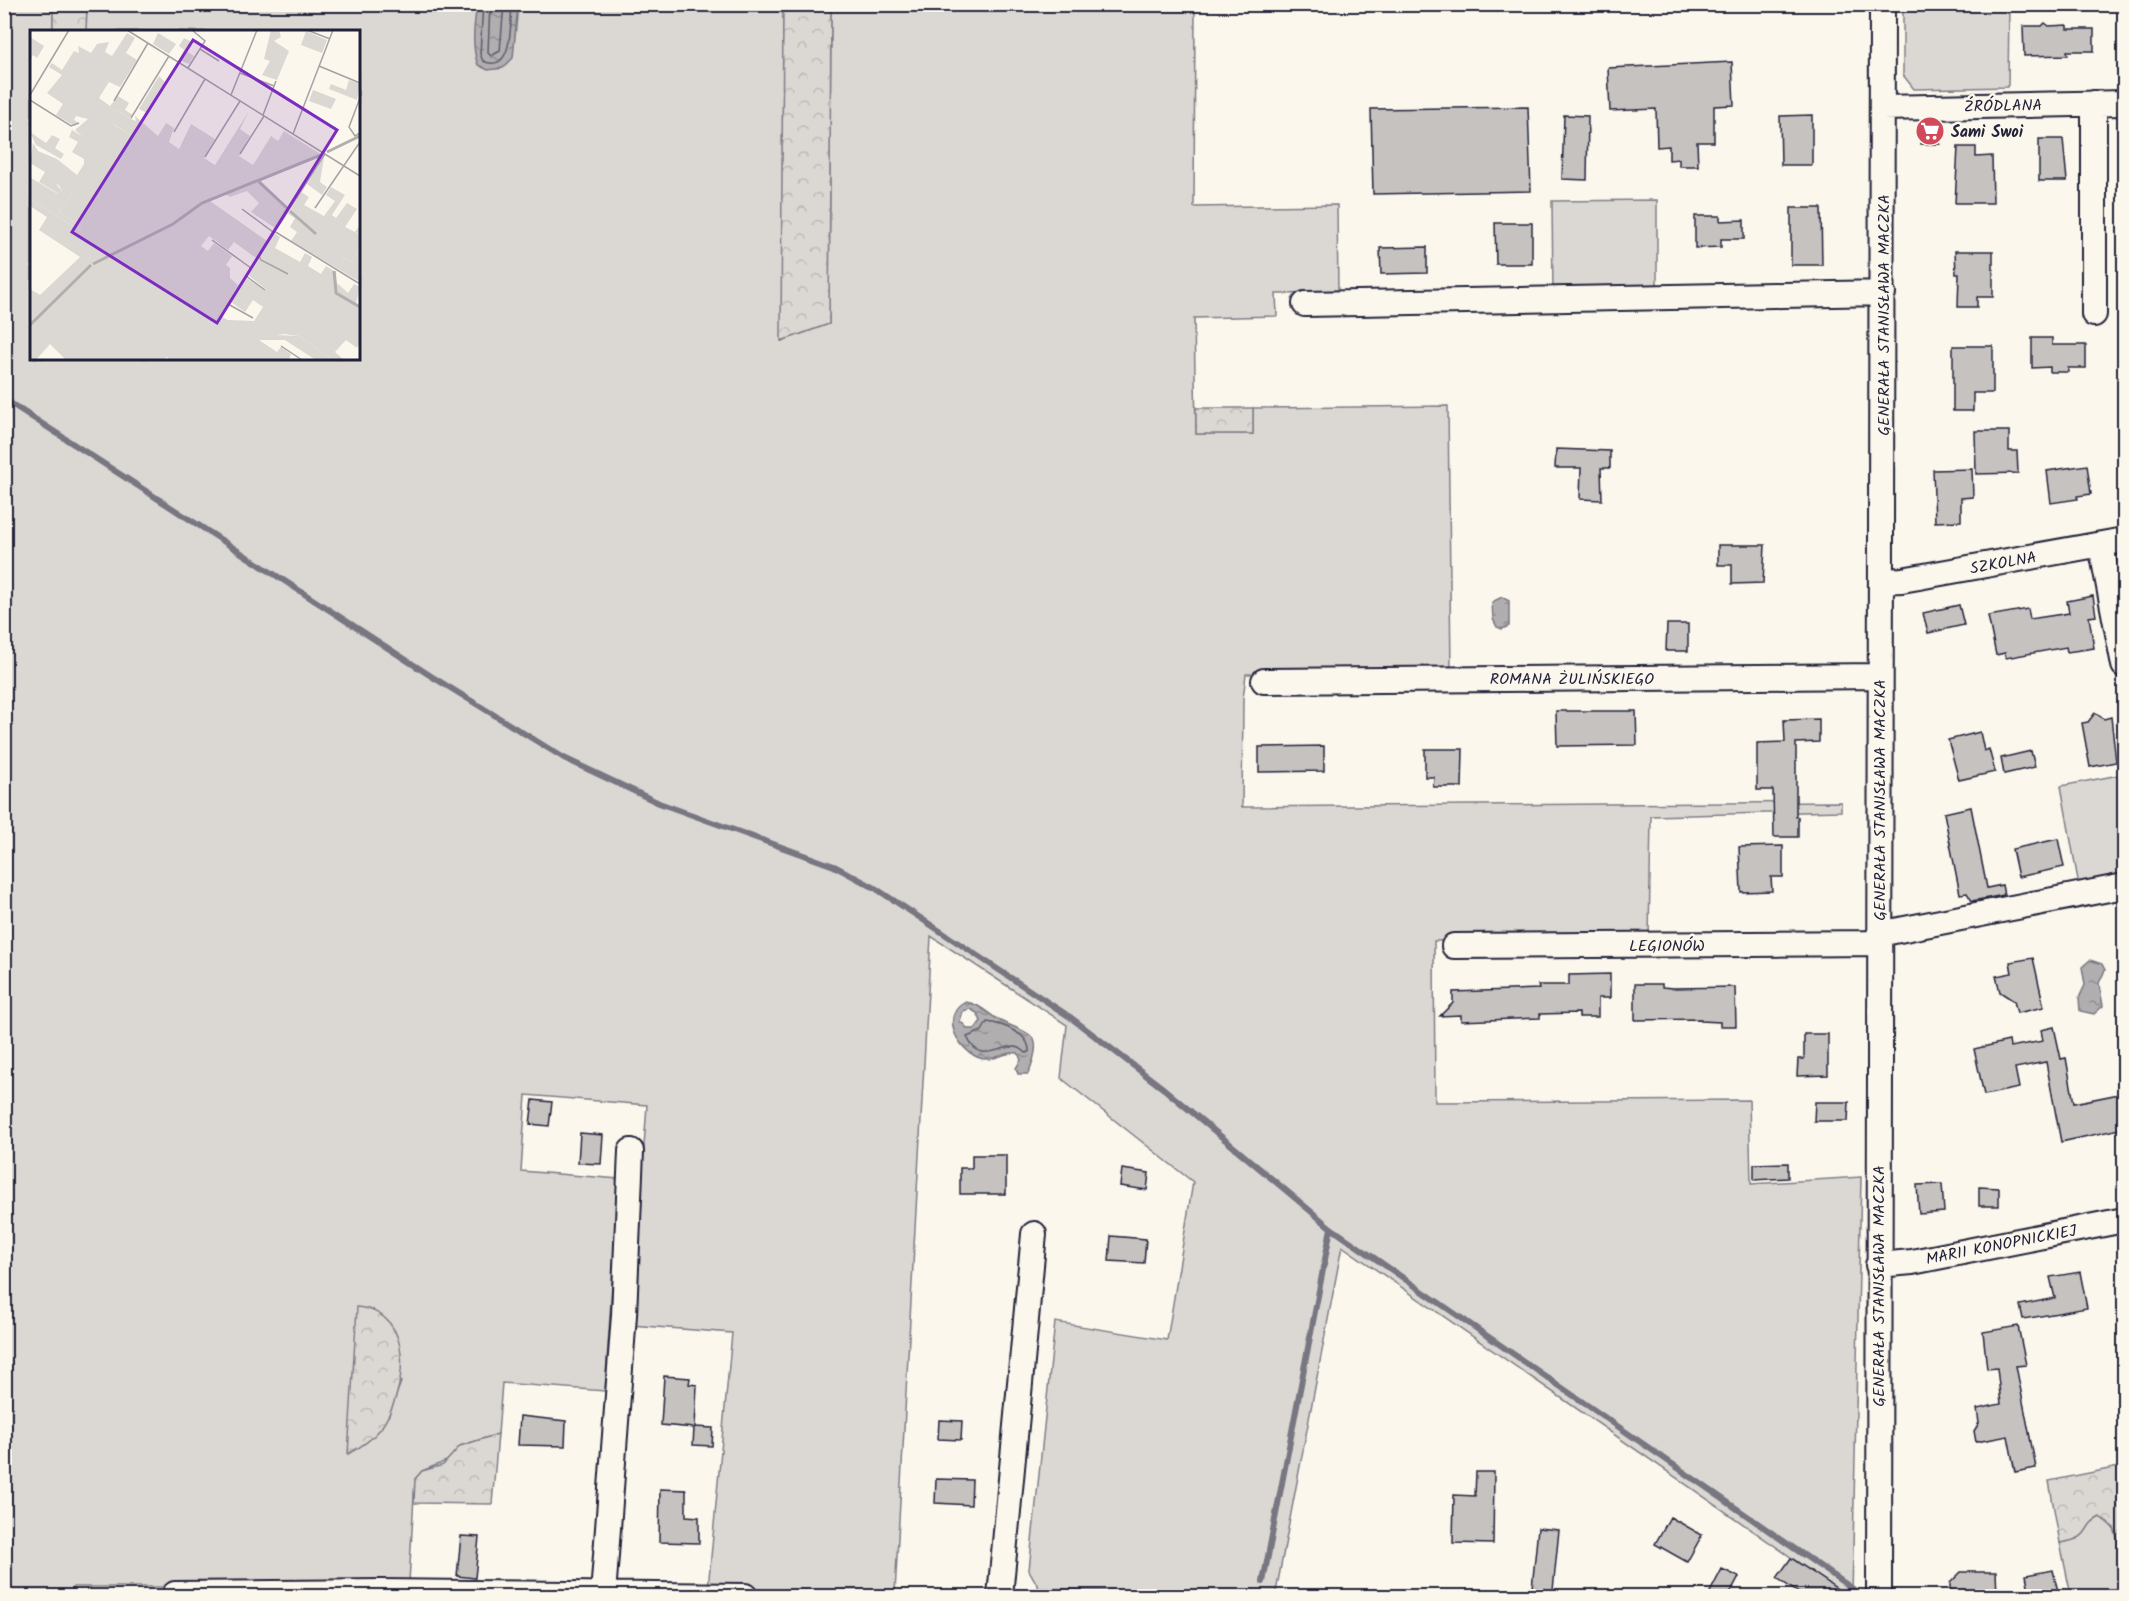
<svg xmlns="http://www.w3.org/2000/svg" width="2129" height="1601" viewBox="0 0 2129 1601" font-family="Kalam,sans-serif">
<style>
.grass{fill:#dbd8d3;stroke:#7e7d87;stroke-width:1.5;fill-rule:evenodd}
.forest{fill:url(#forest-crowns);stroke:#7e7d87;stroke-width:1.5}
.water{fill:url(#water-ripples);stroke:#787681;stroke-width:1.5;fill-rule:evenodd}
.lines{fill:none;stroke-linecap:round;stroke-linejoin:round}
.shore{stroke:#5b5a6a;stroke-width:1.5}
.stream{stroke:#787681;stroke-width:6}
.building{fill:#c6c2c0;stroke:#22223b;stroke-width:1.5}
.minor-casing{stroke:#22223b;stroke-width:28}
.minor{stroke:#fbf7ec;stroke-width:24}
.labels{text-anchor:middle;stroke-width:5;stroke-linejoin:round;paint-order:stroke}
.street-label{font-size:16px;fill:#22223b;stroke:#fbf7ec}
.poi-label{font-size:16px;font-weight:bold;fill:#22223b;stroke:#fbf7ec;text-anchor:start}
.inset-river{fill:none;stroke:#b1aeb0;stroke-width:3}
.inset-road{fill:none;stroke:#a4a2a5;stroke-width:1.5}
.view{fill:#7b2cbf;fill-opacity:0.15;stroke:#7b2cbf;stroke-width:3}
.inset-edge{fill:none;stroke:#22223b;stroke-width:3}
</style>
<defs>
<pattern id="forest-crowns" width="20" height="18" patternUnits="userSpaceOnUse" patternTransform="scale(1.5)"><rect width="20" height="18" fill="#dbd8d3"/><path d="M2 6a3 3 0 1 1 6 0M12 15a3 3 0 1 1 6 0" fill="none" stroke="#bcb9b6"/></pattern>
<pattern id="water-ripples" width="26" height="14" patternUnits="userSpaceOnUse" patternTransform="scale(1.5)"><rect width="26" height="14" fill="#b1aeb0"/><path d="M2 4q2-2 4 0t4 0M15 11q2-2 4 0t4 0" fill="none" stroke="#908d90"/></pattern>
</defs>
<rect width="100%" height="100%" fill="#fbf7ec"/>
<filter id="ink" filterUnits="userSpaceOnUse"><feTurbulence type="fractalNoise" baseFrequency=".0167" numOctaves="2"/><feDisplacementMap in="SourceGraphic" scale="12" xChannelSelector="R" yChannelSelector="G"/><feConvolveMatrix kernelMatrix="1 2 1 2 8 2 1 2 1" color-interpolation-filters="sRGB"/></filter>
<g filter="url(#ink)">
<path class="grass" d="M5,5H53V31L32,32V358H358V32L86,31L87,5H783L782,341L829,324L831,5H1225L1195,6L1194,207L1337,205L1338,293L1276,294L1277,316L1194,318L1196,434H1253V408L1448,406L1451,673L1246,674L1243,699L1242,807L1841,802V811L1651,816L1649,937L1434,941L1435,1102L1749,1100L1751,1184L1861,1177L1852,1596H1847L1342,1246L1276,1592L1212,1596L1039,1588L1029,1570L1055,1322L1167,1340L1193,1182L1061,1078L1067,1025L931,936L895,1593L708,1589L732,1333L631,1325L647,1105L526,1095L521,1171L619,1179L605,1391L502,1383L498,1434L460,1446L449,1460L422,1471L415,1479L409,1582L210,1587H73L72,1596H5ZM373,1309L401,1382L388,1417Z
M1903,5H2009L2008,87L1914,89L1903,75Z
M1657,200V287L1553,291L1552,201Z
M2124,774V878L2079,886L2061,786Z
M2100,1517C2128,1532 2124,1569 2124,1596H2071L2060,1543C2095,1538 2080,1526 2100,1517Z"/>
<path class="forest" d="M53,5H87L86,31H53Z
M783,5H831L829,324L781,341Z
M1196,408H1253V434H1196Z
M357,1307C417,1313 407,1391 381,1428C372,1440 361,1447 348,1454Z
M498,1434L492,1504L414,1503L415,1479L422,1471L443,1465L460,1446Z
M2124,1466V1560L2114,1528L2100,1517C2080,1526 2095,1538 2060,1543L2049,1481Z"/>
<path class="water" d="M477,5H518L513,58L503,68L488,70L478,65C471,46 474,24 477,5Z
M1502,597L1509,601V626L1502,629L1497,627L1493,619L1492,602Z
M2090,960L2102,964L2105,970L2099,983L2103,1006L2094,1014L2080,1011L2079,998L2085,985L2082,967Z
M966,1002C980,1004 988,1014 999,1020C1030,1036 1046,1031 1028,1074H1018L1016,1068L1021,1060L1018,1053C1004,1051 991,1064 977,1057C956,1047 940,1015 966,1002ZM970,1009L977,1013L981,1021L975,1029H968L960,1021L963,1011Z"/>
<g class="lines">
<path class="shore" d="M483,4L480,54L483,61C514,75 510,22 512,4
M490,4L488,53L491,56L500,51L504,4
M987,1022C1002,1024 1030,1033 1029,1052L1026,1053C1008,1033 983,1072 967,1037L982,1031Z"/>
<path class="stream" d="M4,399L431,676L564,758L659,803L834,866L875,888L1070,1017L1164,1089L1331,1228L1853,1589
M1263,1582L1331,1228"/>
</g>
<path class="building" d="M2045,23L2049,26L2067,25V29H2094V51H2067L2068,55L2024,56L2023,26H2042Z
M1732,62L1734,105L1714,106V142H1697L1698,166H1679V159L1669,160V146L1657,147L1656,109L1610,111L1608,68Z
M1528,107L1531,191L1373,194L1371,109Z
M1564,115L1588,116L1587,180L1562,179Z
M1812,115V165H1781L1780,116Z
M1921,121H1939L1940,144H1921Z
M2039,139H2063L2067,181H2039Z
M1958,147H1976V157L1992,156L1993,203H1955Z
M1791,208H1821L1822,265H1791Z
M1695,216H1720V221L1744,220V239H1721V247L1695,248Z
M1495,223H1532V264H1496Z
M1427,247V273L1381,274L1380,248Z
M1955,251H1993V297H1977V307H1958L1959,274H1956Z
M2032,338H2052V345H2086V368H2068V372H2050V367L2032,368Z
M1953,346H1993V393H1973V411H1953Z
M1975,431H2009V451H2017L2018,473L1976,474Z
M1556,449L1610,451V468H1601L1602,500L1580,499L1581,468H1555Z
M2087,465L2091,494L2077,496L2078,499L2051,503L2047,471Z
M1972,469L1973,497L1961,498V521L1935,522L1933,470Z
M1718,545H1765L1763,583L1732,584V565H1718Z
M2093,596L2096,616L2089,617L2094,648L2067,652L2066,647L2006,658L2005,653L1996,655L1988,616L2028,609L2030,619L2069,613L2067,601Z
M1959,605L1964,625L1928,633L1923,613Z
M1667,624H1688V651H1666Z
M1556,711H1636L1637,745L1557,746Z
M2095,713L2104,719L2111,717L2116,762L2090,767L2082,723L2088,722Z
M1819,719V742L1796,743V817H1798V837H1774L1773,790H1757V743L1785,742L1784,720Z
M1980,732L1984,751L1989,749L1995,772L1959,780L1948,740Z
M1324,746V771L1259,772V747Z
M1425,749H1463L1462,787H1433L1434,777H1425Z
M2031,751L2035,767L2004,774L2001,758Z
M1971,807L1987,888L2002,885L2004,895L1972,901L1967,893L1960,894L1944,813Z
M2058,839L2064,867L2018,877L2012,849Z
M1783,846V877H1771L1772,891L1741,892L1739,847Z
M2033,958L2044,1007L2017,1013L2014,1001L2000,992L1996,976L2012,973L2010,962Z
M1610,974V998H1598V1017H1579V1013L1540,1014V1018L1461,1021V1015L1440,1016L1453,1003V992L1539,989L1538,985H1569V975Z
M1635,984H1662V987L1673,988L1735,987L1736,1026H1720V1022L1701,1021V1019L1635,1020Z
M2054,1027L2061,1059L2066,1058L2074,1103L2124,1093V1128L2061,1142L2046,1062L2015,1068L2019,1088L1984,1095L1974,1049L2009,1041L2010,1047L2043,1041L2041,1030Z
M1804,1034H1828V1075L1797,1076L1798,1059H1804Z
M533,1100L552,1102L549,1126L530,1124Z
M1815,1102H1849L1848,1121H1814Z
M580,1133L603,1135L601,1164L578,1163Z
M972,1155H1006V1194H960V1168H972Z
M1788,1163V1178L1754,1180V1164Z
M1122,1169L1149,1173L1147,1190L1120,1186Z
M1942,1184L1944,1212L1919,1214L1917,1185Z
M1979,1187L1999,1188V1206H1979Z
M1111,1236L1146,1239L1144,1263L1109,1261Z
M2080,1272L2087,1308L2023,1319L2020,1305L2055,1298L2050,1277Z
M2018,1326L2026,1365L2016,1366L2036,1468L2015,1472L2008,1436L1976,1442L1974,1431L1979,1423L1977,1409L2001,1404L1997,1368L1987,1369L1983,1332Z
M664,1376L690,1378L689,1384L697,1385L695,1427L713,1428L712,1446L693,1445L694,1428L661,1425Z
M520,1416L566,1421L565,1446L518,1445Z
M939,1420L962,1421L961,1440L938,1439Z
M1476,1472H1494L1493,1544L1453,1543L1454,1495L1475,1496Z
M936,1479L972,1480L971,1505L935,1503Z
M660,1489L686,1490V1516L699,1517V1543L659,1542Z
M1670,1517L1702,1535L1687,1562L1655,1544Z
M1538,1528L1559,1530L1553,1590L1532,1588Z
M461,1536L479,1537L475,1578L457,1576Z
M1791,1558L1848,1596H1803L1777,1578Z
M1722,1569L1739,1577L1729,1596H1708Z
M2053,1570L2059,1596H2030L2026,1575Z
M1961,1572H1996L1997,1596H1950V1583Z"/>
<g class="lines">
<g class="minor-casing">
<path id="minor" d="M1882,108L2124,103
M1305,304L1883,293
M2094,314V103
M2101,545L2124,665
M1881,581L1902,580L2124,540
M1264,681L1880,676
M1879,934L2124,886
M1454,946L1879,943
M1878,1265L1912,1262L2124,1220
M175,1594L381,1592L745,1596
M603,1595L624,1315L631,1151
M1000,1596L1034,1234
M1879,1596L1882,4"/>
</g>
<use href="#minor" class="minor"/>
</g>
</g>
<defs>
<g id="supermarket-disc" transform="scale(1.5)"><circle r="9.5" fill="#d1495b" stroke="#fbf7ec"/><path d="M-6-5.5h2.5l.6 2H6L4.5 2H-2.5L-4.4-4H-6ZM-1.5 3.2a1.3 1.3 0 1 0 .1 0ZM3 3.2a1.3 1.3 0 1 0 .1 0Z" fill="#fff"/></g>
</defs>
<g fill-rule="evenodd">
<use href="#supermarket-disc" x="1930" y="131"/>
</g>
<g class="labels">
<g class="street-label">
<text transform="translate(2003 105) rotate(-1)" y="6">ŹRÓDLANA</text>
<text transform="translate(1883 315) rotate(-90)" y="6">GENERAŁA STANISŁAWA MACZKA</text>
<text transform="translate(2003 562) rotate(-10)" y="6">SZKOLNA</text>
<text x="1572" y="684">ROMANA ŻULIŃSKIEGO</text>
<text transform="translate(1879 800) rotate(-90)" y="6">GENERAŁA STANISŁAWA MACZKA</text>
<text x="1667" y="951">LEGIONÓW</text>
<text transform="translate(2001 1244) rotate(-11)" y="6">MARII KONOPNICKIEJ</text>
<text transform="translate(1878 1286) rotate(-90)" y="6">GENERAŁA STANISŁAWA MACZKA</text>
</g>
<g class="poi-label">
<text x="1951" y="137">Sami Swoi</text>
</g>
</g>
<g transform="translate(30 30)">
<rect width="330" height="330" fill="#fbf7ec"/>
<path d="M241,0H249L251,7L244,11L259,21L247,50L232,45L240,31L234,29ZM276,1L297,10L292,23L271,15ZM97,3L105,8L96,23L107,30L90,57L79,52L69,68L80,76L88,66L99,73L95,80L103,85L100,88L86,80L84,95L99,104L106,92L105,86L128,106L136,93L144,98L139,112L149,119L161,94L185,109L174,128L185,135L219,81L210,99L220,106L209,126L223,135L241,106L248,111L254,101L292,125L231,151L258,177L245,198L221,182L229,173L217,161L200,167L195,164L180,171L237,211L226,228L204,212L198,220L179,206L171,216L178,221L184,213L202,226L196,235L200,238V248L208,255L190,286L198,290L224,291L233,277L223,270L215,282L201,272L216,248L237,260L218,245L229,227L232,230L230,224L244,203L250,207L245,218L270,232L275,223L282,227L278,236L291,244L296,236L306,242L307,253L318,263L324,254L330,257L326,273L330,276V313L327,318L316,310L305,322L314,330H302L269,306L254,304L247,305L256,310H229L247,322L251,317L261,324L259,330H140L137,327L133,330H36L20,314L6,330H0V259L10,265L50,227L9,200L17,187L0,176V169L51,201L52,198L29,182L43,162L26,154L32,161L29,164L9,152L15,142L0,133L3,113L8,121L27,129L47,145L54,134V129L42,122L48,112L39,107L42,100L52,106L45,100L58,89L46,86L44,90L49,93L44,96L26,85L33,74L17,63L32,45L19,37L22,33L32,40L44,21L49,23L48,16L61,23L67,14L79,12L75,22L82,26ZM128,3L146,14L139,24L123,14ZM0,7L14,16L7,28L3,25L0,30ZM154,8L162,12L156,21L164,26L159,34L149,30L154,20L149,16ZM129,46L136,53L117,83L109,79ZM319,50L330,54L327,70L299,59L301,54L316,60ZM283,60L306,69L301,79L279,71ZM0,102L16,113L22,105L30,109L25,118L34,124L31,129L6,115ZM294,127L290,152L297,157L292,165L277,154ZM301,157L315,165L302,185L306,188L317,173L327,179L315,197L325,202L330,195V205L326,202L307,232L314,233L313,227L321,232L330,219V252L261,211L267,202L260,197L265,188L258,184L271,162L279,167L274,175L294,186L305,171L296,165Z" fill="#dbd8d3"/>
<path d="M86,80L107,92L99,104L83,94ZM72,116L119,146L117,151L69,120ZM1,148L28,164L32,161L27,152L43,162L29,182L52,198L51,201L0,169ZM325,202L330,205V219L321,232L313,227L315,235L310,238L305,231ZM116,258L174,297L141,294L116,269ZM77,266L86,276L92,287L83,290L67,274ZM158,304H180L168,322L155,309ZM247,305L269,306L302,330H286Z" fill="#dbd8d3"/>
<path class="inset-river" d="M297,122L330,106M229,152L257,178M260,181L286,204M63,234L143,194L172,173L291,125M304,241L306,263L330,277M0,295L61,235"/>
<path class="inset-road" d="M97,0L330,146M277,0L300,9M170,19L189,31M289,36L330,53M158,38L175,11L162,0M210,43L244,56M0,65L39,0M201,65L227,0M330,68L319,97L325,106L330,103M0,70L41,96L49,93M84,71L118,13M233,85L246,51M101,88L139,26M144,102L175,49M263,104L303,0M210,124L234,86M175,127L210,71M285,178L330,112M212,179L243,202M244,201L330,254M182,210L221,238M229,225L231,230L258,244M216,246L235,260M198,274L223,288M196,277L295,124M251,316L272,330"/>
<path class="view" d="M163,10L307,100L187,293L42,202Z"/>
<rect width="330" height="330" class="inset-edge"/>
</g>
<rect width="2129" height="1601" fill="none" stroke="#fbf7ec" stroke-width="24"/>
<rect x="12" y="12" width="2105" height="1577" fill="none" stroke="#22223b" stroke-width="2" filter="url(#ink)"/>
</svg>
